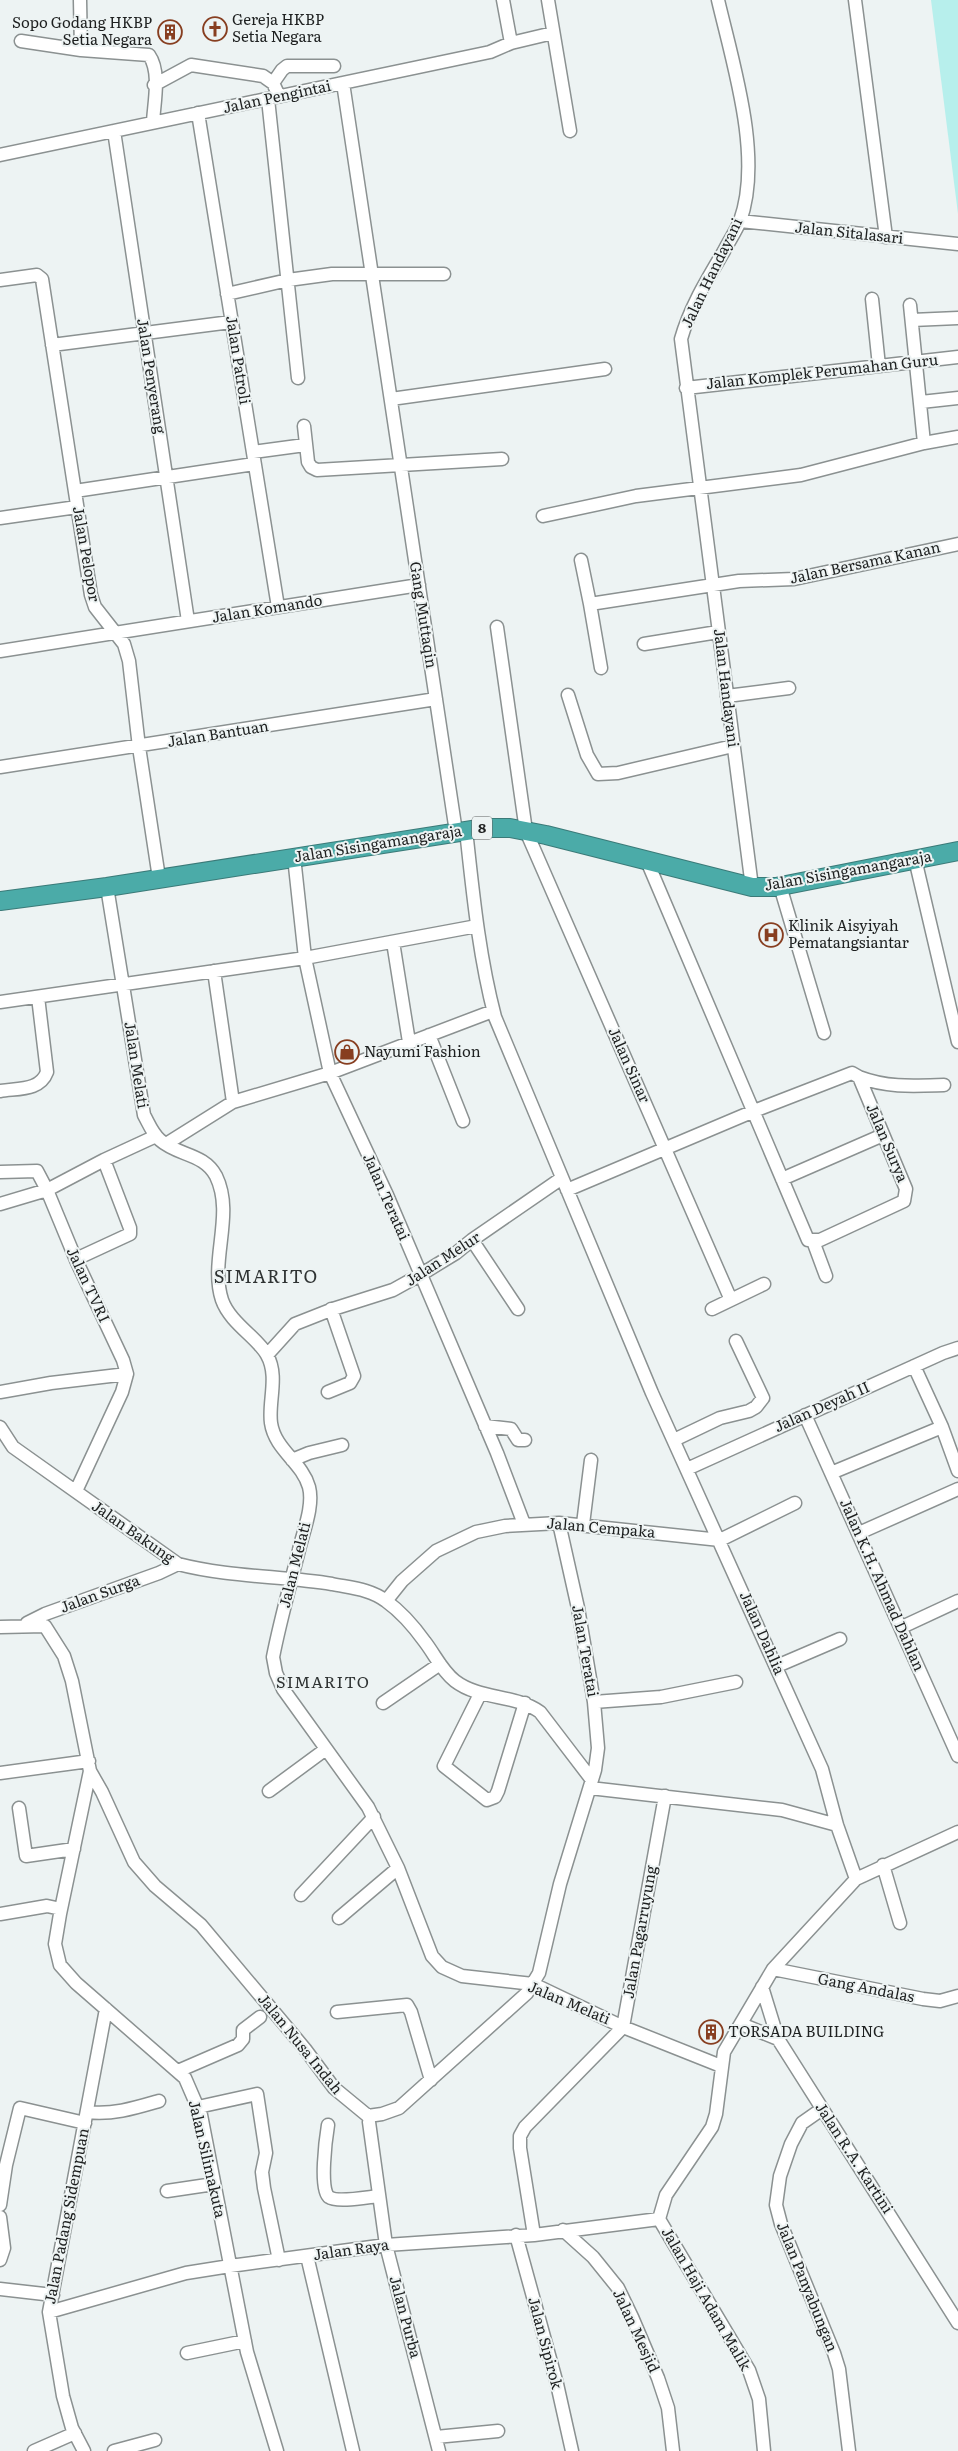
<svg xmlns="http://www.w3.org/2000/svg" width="958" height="2451" viewBox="0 0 958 2451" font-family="Literata,serif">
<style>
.green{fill:#b7efec}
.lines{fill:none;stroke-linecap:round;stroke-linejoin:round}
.minor-casing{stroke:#8b9191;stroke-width:15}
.highway-casing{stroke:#3b7a78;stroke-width:20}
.minor{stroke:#fff;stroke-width:12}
.highway{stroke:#4baba8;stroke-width:18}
.labels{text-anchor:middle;stroke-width:4;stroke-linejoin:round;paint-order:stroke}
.shield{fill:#edf3f3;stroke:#5c5f5f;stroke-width:1}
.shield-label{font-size:14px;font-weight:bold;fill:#1e2020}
.poi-label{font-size:15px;fill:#1e2020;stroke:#edf3f3;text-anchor:start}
.street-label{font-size:15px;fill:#1e2020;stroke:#edf3f3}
.neighbourhood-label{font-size:16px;letter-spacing:1px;fill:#2f3333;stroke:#edf3f3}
.quarter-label{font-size:18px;letter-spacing:1px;fill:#2f3333;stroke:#edf3f3}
</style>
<rect width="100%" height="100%" fill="#edf3f3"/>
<path class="green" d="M931,0H958V214Z"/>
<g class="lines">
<g class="minor-casing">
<path id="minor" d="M80,0L81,50
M503,0L511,43
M548,0L570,131
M718,0C733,64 763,158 740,221C736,231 729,241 724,251C707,280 690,307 681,339L752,887
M855,0L886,237
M21,41L81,50L149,55C161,72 154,103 153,122
M273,83L282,70L287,66H334
M343,83L456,832
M154,85L191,65L263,76L273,83L279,96
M268,99L298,378
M198,113L278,607
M114,131L188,621
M0,155L490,52L511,43L553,33
M740,221L958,244
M0,280L37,275L42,279L91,595L95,607L124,644L129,661L139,747L159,878
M227,294L288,280L332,274H444
M872,299L879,366
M910,305L924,443
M912,320L958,318
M52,345L231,322
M686,388L958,357
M391,399L605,369
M921,402L958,398
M304,426L308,462L311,467L317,470L502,459
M253,452L305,445
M75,491L254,464
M543,516L636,496L801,475L924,443L958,437
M0,518L77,507
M581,560L590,604
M497,627L526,831L731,1300
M644,644L718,632
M0,651L419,585
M601,668L590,604L739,581L794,579L958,544
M568,695L587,755L598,774L618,773L733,746
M727,696L789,688
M0,767L436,699
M466,830C473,894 479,956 495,1017L652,1393L822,1769L837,1825L856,1879
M294,857L305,958L330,1073L387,1195L497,1453L524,1524
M915,859L958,1042
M780,886L824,1033
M107,887L144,1115C149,1124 152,1133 160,1140C178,1156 204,1153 216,1176C235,1215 209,1260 222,1300C230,1323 258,1338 267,1355C279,1376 268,1402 271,1423C275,1450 302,1462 309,1487C314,1506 303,1532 299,1550C290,1586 280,1621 273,1657L276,1673L283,1689L368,1807L398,1868L432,1956L442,1967L462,1976L533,1984L623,2027L721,2066
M393,942L409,1042
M214,971L233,1102
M0,1002L305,958L477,926
M429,1035L463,1121
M859,1077C888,1088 914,1086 944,1085
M0,1091C18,1088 40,1091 47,1072L38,997
M166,1144L233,1102L330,1073L493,1011
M0,1172L37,1171L47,1190L0,1204
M782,1179L883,1135
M567,1190L754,1111L852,1073L859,1077L906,1189L904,1201L820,1240H808C755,1113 701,987 647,861
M472,1240L518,1309
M813,1241L826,1276
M76,1259L130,1234V1228L104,1160
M712,1309L764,1284
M267,1355L295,1324L333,1309L393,1290L420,1275L456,1253L472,1240L562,1178
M914,1366L942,1427L958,1471
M0,1392L51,1383L127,1374
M328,1392L350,1383L354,1376L331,1309
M805,1415L958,1756
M485,1426L511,1429L518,1440H525
M0,1427L13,1447L178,1564C228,1577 282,1576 332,1584C351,1588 370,1589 386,1601C400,1611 415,1628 425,1642C435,1655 442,1671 455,1681C480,1700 515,1694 540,1712L592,1780
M674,1440L720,1418L749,1411L756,1407L763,1398L736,1341
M292,1460L309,1453L342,1445
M687,1469L943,1353L958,1348
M831,1473L942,1427
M76,1491L122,1392L127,1374L123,1360L76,1260L47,1190L104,1160L156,1136
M583,1524L591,1460
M859,1533L958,1489
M386,1601L402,1581L436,1551L476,1532L505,1526L559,1523L720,1540L795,1503
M27,1623L45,1614L159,1573L178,1564
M0,1627L45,1626L64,1656L72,1681L90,1771L60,1914L55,1944L60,1965L76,1983L185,2078L201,2115L247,2352L277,2451
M902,1627L958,1601
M777,1666L840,1639
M480,1694L444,1766L487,1800L495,1797L498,1791L525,1703
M594,1702L661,1697L736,1682
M383,1703L440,1664
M90,1771L102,1792L134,1862L155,1886L201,1925L305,2049L334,2088L368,2116L382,2114L399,2108L527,1993L539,1973L560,1884L595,1770L598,1748L594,1702L578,1608L559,1523
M0,1773L89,1761
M590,1788L782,1810L837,1825
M269,1791L326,1749
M19,1808L26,1856L74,1849
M883,1865L900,1923
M301,1895L374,1817
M0,1914L47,1906L61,1909
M339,1918L398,1868
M773,1969L923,1999L940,2001L958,1996
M762,1987L778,2039L958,2323
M337,2012L407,2005L411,2012L431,2080
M741,2024L778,2039
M178,2071L238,2045L243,2039V2030L260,2017
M198,2107L257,2094L266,2153L262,2172L264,2188L279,2260
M822,2109L802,2123L791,2144L780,2176L776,2205L781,2224L834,2353L839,2369L849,2451
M87,2112C113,2115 135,2108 159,2101
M369,2122L386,2245L439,2451
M328,2125C326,2137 319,2191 329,2197C337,2203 368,2197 379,2196
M167,2191L214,2184
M0,2205L6,2165L20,2108L85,2123
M0,2217L4,2248L0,2260
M563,2230L593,2257L618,2288L632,2317L658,2378L668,2408L673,2451
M516,2235L557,2384L572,2451
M534,2235L520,2148V2136L525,2127L623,2027L665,1796
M307,2256L353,2451
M0,2289L53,2295
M49,2312L186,2273L230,2266L386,2245L534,2235L659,2219
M187,2353L245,2341
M436,2437L498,2431
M34,2451L75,2433
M84,2451L72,2428L63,2396L49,2312L106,2009
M114,2451L155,2440
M764,2451L759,2399L749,2370L659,2219L666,2195L712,2127L716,2114L724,2052L773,1969L856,1879L958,1832"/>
</g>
<g class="highway-casing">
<path id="highway" d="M0,901L107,887L485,828H510L546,835L752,887H776L958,851"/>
</g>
<use href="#minor" class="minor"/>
<use href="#highway" class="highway"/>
</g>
<defs>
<g id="church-ring" transform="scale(1.25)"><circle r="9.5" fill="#edf3f3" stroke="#873e20" stroke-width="1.5"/><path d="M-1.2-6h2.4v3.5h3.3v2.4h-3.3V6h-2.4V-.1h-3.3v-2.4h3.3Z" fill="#873e20"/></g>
<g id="building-ring" transform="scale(1.25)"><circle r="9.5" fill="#edf3f3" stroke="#873e20" stroke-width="1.5"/><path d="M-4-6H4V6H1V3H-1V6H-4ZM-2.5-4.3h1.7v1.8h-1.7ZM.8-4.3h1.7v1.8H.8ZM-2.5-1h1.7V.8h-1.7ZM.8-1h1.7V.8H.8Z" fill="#873e20"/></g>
<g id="hospital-ring" transform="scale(1.25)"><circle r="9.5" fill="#edf3f3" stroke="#873e20" stroke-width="1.5"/><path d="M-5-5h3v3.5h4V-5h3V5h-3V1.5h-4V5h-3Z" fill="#873e20"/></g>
<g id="shop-ring" transform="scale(1.25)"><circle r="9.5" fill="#edf3f3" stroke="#873e20" stroke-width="1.5"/><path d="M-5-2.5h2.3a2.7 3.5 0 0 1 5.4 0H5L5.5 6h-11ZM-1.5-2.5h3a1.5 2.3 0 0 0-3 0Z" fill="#873e20"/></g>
</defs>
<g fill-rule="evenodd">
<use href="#church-ring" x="215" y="29"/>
<use href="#building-ring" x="170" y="32"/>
<use href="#hospital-ring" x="771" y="935"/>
<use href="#shop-ring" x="347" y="1052"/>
<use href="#building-ring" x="711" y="2032"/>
</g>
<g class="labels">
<rect class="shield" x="472" y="816.5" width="20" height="23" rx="4"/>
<g class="shield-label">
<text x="482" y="833">8</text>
</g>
<g class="poi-label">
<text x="232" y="25">Gereja HKBP<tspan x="232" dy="17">Setia Negara</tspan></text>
<text x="152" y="28" text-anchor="end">Sopo Godang HKBP<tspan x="152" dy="17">Setia Negara</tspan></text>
<text x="788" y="931">Klinik Aisyiyah<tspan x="788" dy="17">Pematangsiantar</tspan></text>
<text x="364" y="1057">Nayumi Fashion</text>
<text x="728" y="2037">TORSADA BUILDING</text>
</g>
<g class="street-label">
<text transform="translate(277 97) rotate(-12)" y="5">Jalan Pengintai</text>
<text transform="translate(849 233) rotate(6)" y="5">Jalan Sitalasari</text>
<text transform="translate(712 273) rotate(-64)" y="5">Jalan Handayani</text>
<text transform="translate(238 360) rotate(81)" y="5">Jalan Patroli</text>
<text transform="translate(822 372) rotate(-6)" y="5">Jalan Komplek Perumahan Guru</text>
<text transform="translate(151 376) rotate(81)" y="5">Jalan Penyerang</text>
<text transform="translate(86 554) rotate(80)" y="5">Jalan Pelopor</text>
<text transform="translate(865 563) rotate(-12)" y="5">Jalan Bersama Kanan</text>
<text transform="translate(267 609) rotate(-9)" y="5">Jalan Komando</text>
<text transform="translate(423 615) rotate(81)" y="5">Gang Muttaqin</text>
<text transform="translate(726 688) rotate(83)" y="5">Jalan Handayani</text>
<text transform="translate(218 734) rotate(-9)" y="5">Jalan Bantuan</text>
<text transform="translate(378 844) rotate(-9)" y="5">Jalan Sisingamangaraja</text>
<text transform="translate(848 871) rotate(-10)" y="5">Jalan Sisingamangaraja</text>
<text transform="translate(136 1065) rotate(81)" y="5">Jalan Melati</text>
<text transform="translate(629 1065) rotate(66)" y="5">Jalan Sinar</text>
<text transform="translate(887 1143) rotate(67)" y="5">Jalan Surya</text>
<text transform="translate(386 1197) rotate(66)" y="5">Jalan Teratai</text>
<text transform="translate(443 1259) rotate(-33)" y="5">Jalan Melur</text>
<text transform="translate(88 1285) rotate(65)" y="5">Jalan TVRI</text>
<text transform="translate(822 1407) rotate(-24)" y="5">Jalan Deyah II</text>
<text transform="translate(601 1528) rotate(5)" y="5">Jalan Cempaka</text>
<text transform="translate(133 1532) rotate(35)" y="5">Jalan Bakung</text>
<text transform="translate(295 1565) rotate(-76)" y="5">Jalan Melati</text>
<text transform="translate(882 1585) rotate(66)" y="5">Jalan K.H. Ahmad Dahlan</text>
<text transform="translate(100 1594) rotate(-20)" y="5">Jalan Surga</text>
<text transform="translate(762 1633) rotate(66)" y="5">Jalan Dahlia</text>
<text transform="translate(585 1651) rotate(80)" y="5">Jalan Teratai</text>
<text transform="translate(640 1932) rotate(-80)" y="5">Jalan Pagarruyung</text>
<text transform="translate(866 1988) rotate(11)" y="5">Gang Andalas</text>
<text transform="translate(569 2003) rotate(23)" y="5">Jalan Melati</text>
<text transform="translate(300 2044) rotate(51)" y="5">Jalan Nusa Indah</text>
<text transform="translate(854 2158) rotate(57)" y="5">Jalan R.A. Kartini</text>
<text transform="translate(207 2159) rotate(77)" y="5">Jalan Silimakuta</text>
<text transform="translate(67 2216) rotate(-79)" y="5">Jalan Padang Sidempuan</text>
<text transform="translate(351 2250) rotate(-8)" y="5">Jalan Raya</text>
<text transform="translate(807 2287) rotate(68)" y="5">Jalan Panyabungan</text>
<text transform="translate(706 2299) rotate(60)" y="5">Jalan Haji Adam Malik</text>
<text transform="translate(405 2317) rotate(75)" y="5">Jalan Purba</text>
<text transform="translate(636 2331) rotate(65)" y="5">Jalan Mesjid</text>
<text transform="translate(545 2343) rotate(75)" y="5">Jalan Sipirok</text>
</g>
<g class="neighbourhood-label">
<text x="323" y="1688">SIMARITO</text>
</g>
<g class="quarter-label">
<text x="266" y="1283">SIMARITO</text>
</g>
</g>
</svg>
